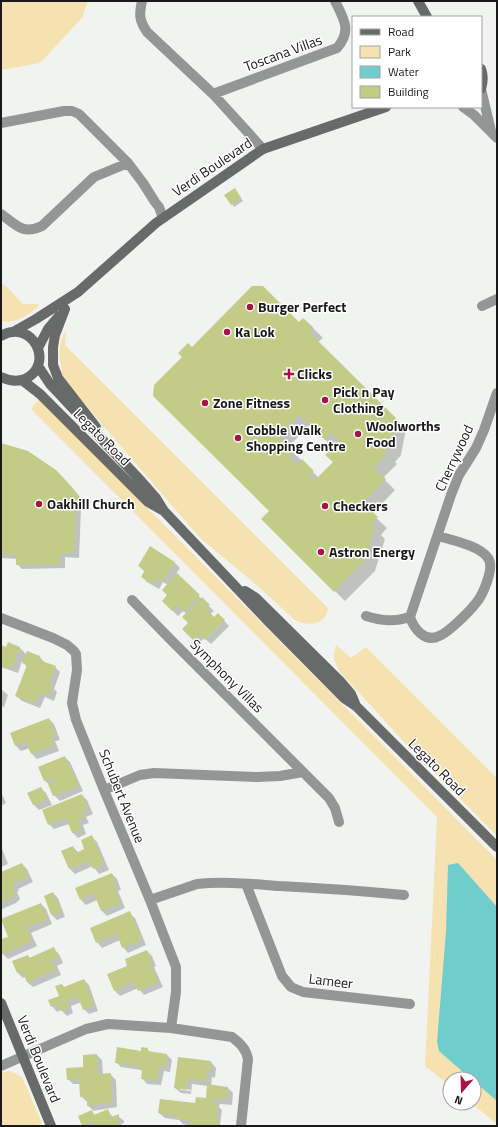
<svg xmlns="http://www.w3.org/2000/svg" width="498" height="1127" viewBox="0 0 498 1127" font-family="'Titillium Web',sans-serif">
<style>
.green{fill:#f6e1b0}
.water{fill:#6fcecb}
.shadow{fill:#0003;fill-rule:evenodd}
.building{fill:#c3cc87;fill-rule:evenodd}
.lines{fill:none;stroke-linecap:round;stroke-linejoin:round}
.street{stroke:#949695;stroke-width:10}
.secondary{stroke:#686a69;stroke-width:10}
.poi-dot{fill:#a91447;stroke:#fff;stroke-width:1.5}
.labels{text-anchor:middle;stroke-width:3;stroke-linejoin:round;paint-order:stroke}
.street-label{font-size:14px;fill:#181918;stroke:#fff}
.poi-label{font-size:14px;font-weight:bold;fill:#181918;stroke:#fff;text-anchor:start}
</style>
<rect width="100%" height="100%" fill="#f1f3f0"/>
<path class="green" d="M1,1H88L82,18L40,63L1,70Z
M1,283L7,287L23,304H38V307C26,316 17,324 1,321Z
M66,330L65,345L328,608C327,625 306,627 295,620L252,581L200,538L69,386L60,371L62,370C58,356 58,342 66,330Z
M39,399L497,860V1124L471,1103H474V1079H450V1086L425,1066L437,817L31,409Z
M336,645L351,658L366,647L497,778V836L405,743L340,672C334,661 332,657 336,645Z
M9,1071L15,1073L22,1077L42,1123L35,1126H1V1073Z"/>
<path class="water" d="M458,863L497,907V1101L474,1081V1079H471L439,1051L437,1042L446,932L448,865Z"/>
<path class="shadow" d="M235,189L243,201L234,207L232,204Z
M304,319L323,338L318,342L406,429L401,455L395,462L397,464L383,478L395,490L372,514L387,528L381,535L385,539L375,571L345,601L262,519L271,511L192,348L299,323ZM310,425L334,448V462L319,478L288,447Z
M1,444L55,471L77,493L88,509L81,508L79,558L65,557V568L22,569L17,564V559L1,558Z
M174,562L180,568L176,574L214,611L210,614L214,618L218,614L229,626L211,644L204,638L199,644L184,629L190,623L187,614L183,611L178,616L163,601L169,595L168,585L163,582L159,589L147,582L142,577L145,572L139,566Z
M8,644L20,648L26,654L27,652L40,657L45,663L55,667L60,672L54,689L57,692L54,701L45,697L40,708L22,701L16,696L27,667L22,661L18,673L1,667V646L6,648Z
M1,689L8,695L4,707L1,706Z
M49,719L54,724L60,740L55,741L59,751L37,759L32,754L30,748L21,751L16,746L11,733Z
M64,757L70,762L83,791L60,801L54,795L51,786L45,781L39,767Z
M41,788L46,793L52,805L39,810L34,805L28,794Z
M1,792L6,803L1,806Z
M82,795L87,800L93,814L86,817L89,823L83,825L86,834L78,838L73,833L69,824L54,829L49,824Z
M92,837L97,842L109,870L99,874L93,866L75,874L70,869L63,851L73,847L78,852L86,850Z
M1,846L8,864L1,867Z
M22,864L27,869L33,882L18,889L19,891L17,892L20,899L16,903L2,909L1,908V873Z
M112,874L117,879L121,890L118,891L125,908L107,916L102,911L97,900L86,905L81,900Z
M53,893L58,898L65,917L57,920L52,915L45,896Z
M41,904L46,909L52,924L31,933L37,946L8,959L3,954L1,949V940L9,937Z
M129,913L135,918L146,945L128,953L123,947L120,940L102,948L97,942Z
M54,949L59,954L63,963L57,966L61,975L33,987L27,982L25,977L23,978L18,973L13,961L27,956L30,958Z
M147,951L152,956L156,966L154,967L163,987L144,995L138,988L120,996L115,991L129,966Z
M84,980L89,985L98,1011L89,1014L84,1009L82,1002L71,1006L73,1013L67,1016L61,1010L57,1012L52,1006L60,996L62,985L65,988Z
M147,1049L151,1053L167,1055L172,1060L170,1072L164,1071L161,1085L147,1084L142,1078L143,1073L141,1070L121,1067L116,1062Z
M97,1055L102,1060L103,1075L110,1074L116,1080L117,1107L92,1111L93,1110L88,1106V1101H86L81,1096L80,1084H73L68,1079L84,1068Z
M179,1059L211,1062L216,1068L215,1078L212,1077L211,1086L228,1088L233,1093L232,1105L220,1104L219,1107L222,1110L220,1124L222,1126H191L183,1124L179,1120L165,1118L159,1113L196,1105L207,1099L208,1086L192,1084L191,1094L181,1093L175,1088ZM180,1088L191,1090V1091L180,1090Z
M107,1110L113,1117L118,1116L124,1121V1123L121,1124L122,1126H83L79,1117L91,1111L96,1116Z"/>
<path class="building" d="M235,188L241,198L231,205L224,195Z
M252,286H263L299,322L303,318L313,327L309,332L396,418L391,444L385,451L387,453L374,468L386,479L363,503L378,517L371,524L375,528L364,561L334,592L261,519L269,511L153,396L154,385L182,357L178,353L188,343L192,347ZM299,415L325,440L332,433L340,440L325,455L333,462L317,478H310L308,476L314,471L302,459L297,465L289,457L294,452L279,436Z
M1,443L28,451L56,470L72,487L84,504L76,503L74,553H60L61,564L16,565V554H1Z
M150,546L175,562L164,581L158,577L154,584L141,577L145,570L138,566Z
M177,573L200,595L183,612L178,606L172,611L162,601L167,595L162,590Z
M202,597L210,605L206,608L214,617L218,613L225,620L205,640L199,634L193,640L182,629L188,623L182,617Z
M8,642L20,647L12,669L1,665V645L6,647Z
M27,651L40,656L39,660L56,666L49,684L53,686L48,696L39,693L35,703L15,696L27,665L22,663Z
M49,718L55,734L51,736L54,745L31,754L26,742L15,746L10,733Z
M65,756L79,786L53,796L48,784L54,782L53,778L44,781L38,767Z
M41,787L47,799L33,805L27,793Z
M82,794L88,809L82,811L84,818L78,820L82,829L72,833L66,818L48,825L42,810Z
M92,835L104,864L93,869L89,861L69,869L61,851L73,846L76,853L84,849L81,840Z
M22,863L28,877L13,883L15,886H13L15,893L11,898L1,902V872Z
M112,873L117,885L114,886L121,903L101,911L94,894L80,900L75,888Z
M53,892L61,912L51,915L44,896Z
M41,903L48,919L26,927L32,941L2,954L1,939L8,937L1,919Z
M130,911L142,940L122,948L117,934L96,943L90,928Z
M54,947L59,958L52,960L56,970L27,982L22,971L17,973L12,961L28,955L29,958Z
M147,950L152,961L149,962L159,982L138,991L134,982L114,991L107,974L127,966L125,959Z
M84,979L94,1005L83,1010L78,997L66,1001L69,1008L61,1011L58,1004L51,1007L48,1000L59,996L55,986L62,984L64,987Z
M117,1047L141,1051V1047L148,1048V1051L167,1054L166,1067H159L157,1081L141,1079L142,1070L139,1069V1066L115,1063Z
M97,1054L98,1074L111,1073L112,1102L87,1106V1096L80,1097L79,1079L67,1080L66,1068L83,1067V1055Z
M178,1057L211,1061L210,1073H207L206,1081L187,1079L186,1090L174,1088Z
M207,1084L228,1087L227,1100L215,1099L214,1104H218L216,1120H218L217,1126H190L191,1121L177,1119V1116L158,1113L160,1099L195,1103L196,1097L206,1098Z
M108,1109L111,1117L119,1114V1118L117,1119L120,1126H94L93,1122L82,1126L78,1116L92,1110L94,1115Z"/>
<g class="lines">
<path class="street" d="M142,1C139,15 139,20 147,32L213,94L263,149
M481,89L491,131
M213,94L337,48C352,31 344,19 335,1
M463,107L474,115L497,138
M1,123L64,111H72L79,114L128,163L143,183L155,202L159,207L163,218
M1,214C16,225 23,235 42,226L94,177L128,163
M482,306L497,299
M438,536C452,540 480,546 488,558C495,567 483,595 476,603C470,611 448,633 439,636C425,643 414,629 410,617L451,495L459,475L476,448L484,430L497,393
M132,600L170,639L329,798L335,808L339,822
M366,616C382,621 394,622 410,617
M1,618L53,638L67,645L74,651L76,654L77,670L72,703L76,720L104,790L150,900L176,967V992L171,1028
M104,790L140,775L154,773L257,777L280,776L303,772
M246,884L282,976L291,987L303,992L410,1004
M150,900L197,884C224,881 252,884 279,886C321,888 362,891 404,895
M1,1066L86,1029L108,1024L171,1028L232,1037C241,1044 246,1049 248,1059L241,1126"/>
<path class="secondary" d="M418,1L427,17
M481,69C484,76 483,82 481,89
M65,309L55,335L53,347V365L58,378L96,427
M13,332L36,319L78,292L156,223L263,149L386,107
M1,336C32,318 56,364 25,379C17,382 9,381 1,377
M38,348L48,329L59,316
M38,366L50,384L141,481L156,498L164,511L267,620L344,698L356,706L497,847
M22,380L40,394L148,502L162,510
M245,591L256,598L340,681L351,694L356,706
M1,1003L51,1126"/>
</g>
<g class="poi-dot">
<circle cx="250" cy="307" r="4"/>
<circle cx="227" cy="332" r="4"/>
<path d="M287 368h4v4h4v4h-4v4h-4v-4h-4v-4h4z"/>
<circle cx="325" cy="400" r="4"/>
<circle cx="205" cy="403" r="4"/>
<circle cx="358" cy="434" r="4"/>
<circle cx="238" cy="438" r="4"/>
<circle cx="39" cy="504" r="4"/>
<circle cx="325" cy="506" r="4"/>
<circle cx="321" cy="552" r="4"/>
</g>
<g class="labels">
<g class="street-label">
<text transform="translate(283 53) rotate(-20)" y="5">Toscana Villas</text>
<text transform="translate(212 167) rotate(-34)" y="5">Verdi Boulevard</text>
<text transform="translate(102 437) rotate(45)" y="5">Legato Road</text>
<text transform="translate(454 458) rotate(-65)" y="5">Cherrywood</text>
<text transform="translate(227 676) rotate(45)" y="5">Symphony Villas</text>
<text transform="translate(437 767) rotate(45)" y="5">Legato Road</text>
<text transform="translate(122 796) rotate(68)" y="5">Schubert Avenue</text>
<text transform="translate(331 981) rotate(7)" y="5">Lameer</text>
<text transform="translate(39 1059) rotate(68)" y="5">Verdi Boulevard</text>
</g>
<g class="poi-label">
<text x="258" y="312">Burger Perfect</text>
<text x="235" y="337">Ka Lok</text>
<text x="297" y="379">Clicks</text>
<text x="333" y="397">Pick n Pay<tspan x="333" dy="16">Clothing</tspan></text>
<text x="213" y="408">Zone Fitness</text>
<text x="366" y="431">Woolworths<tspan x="366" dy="16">Food</tspan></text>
<text x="246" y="435">Cobble Walk<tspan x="246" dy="16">Shopping Centre</tspan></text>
<text x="47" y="509">Oakhill Church</text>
<text x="333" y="511">Checkers</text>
<text x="329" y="557">Astron Energy</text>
</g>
</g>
<rect width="498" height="1127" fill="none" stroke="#181918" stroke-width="4"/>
<rect x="352" y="16" width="130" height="92" fill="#ffffff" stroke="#a3a3a3"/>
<rect x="360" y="29" width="20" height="6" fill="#686a69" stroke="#a3a3a3"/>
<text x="388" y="36" font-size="12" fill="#181918">Road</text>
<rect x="360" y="46" width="20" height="12" fill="#f6e1b0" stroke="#a3a3a3"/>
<text x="388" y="56" font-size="12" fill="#181918">Park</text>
<rect x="360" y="66" width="20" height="12" fill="#6fcecb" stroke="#a3a3a3"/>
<text x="388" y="76" font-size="12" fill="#181918">Water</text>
<rect x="360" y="86" width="20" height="12" fill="#c3cc87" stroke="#a3a3a3"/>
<text x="388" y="96" font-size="12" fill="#181918">Building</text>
<g transform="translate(462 1091) rotate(200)"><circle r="19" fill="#ffffff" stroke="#a3a3a3"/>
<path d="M0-3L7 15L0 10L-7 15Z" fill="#a91447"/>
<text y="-6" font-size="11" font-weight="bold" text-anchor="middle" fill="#181918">N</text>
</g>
</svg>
